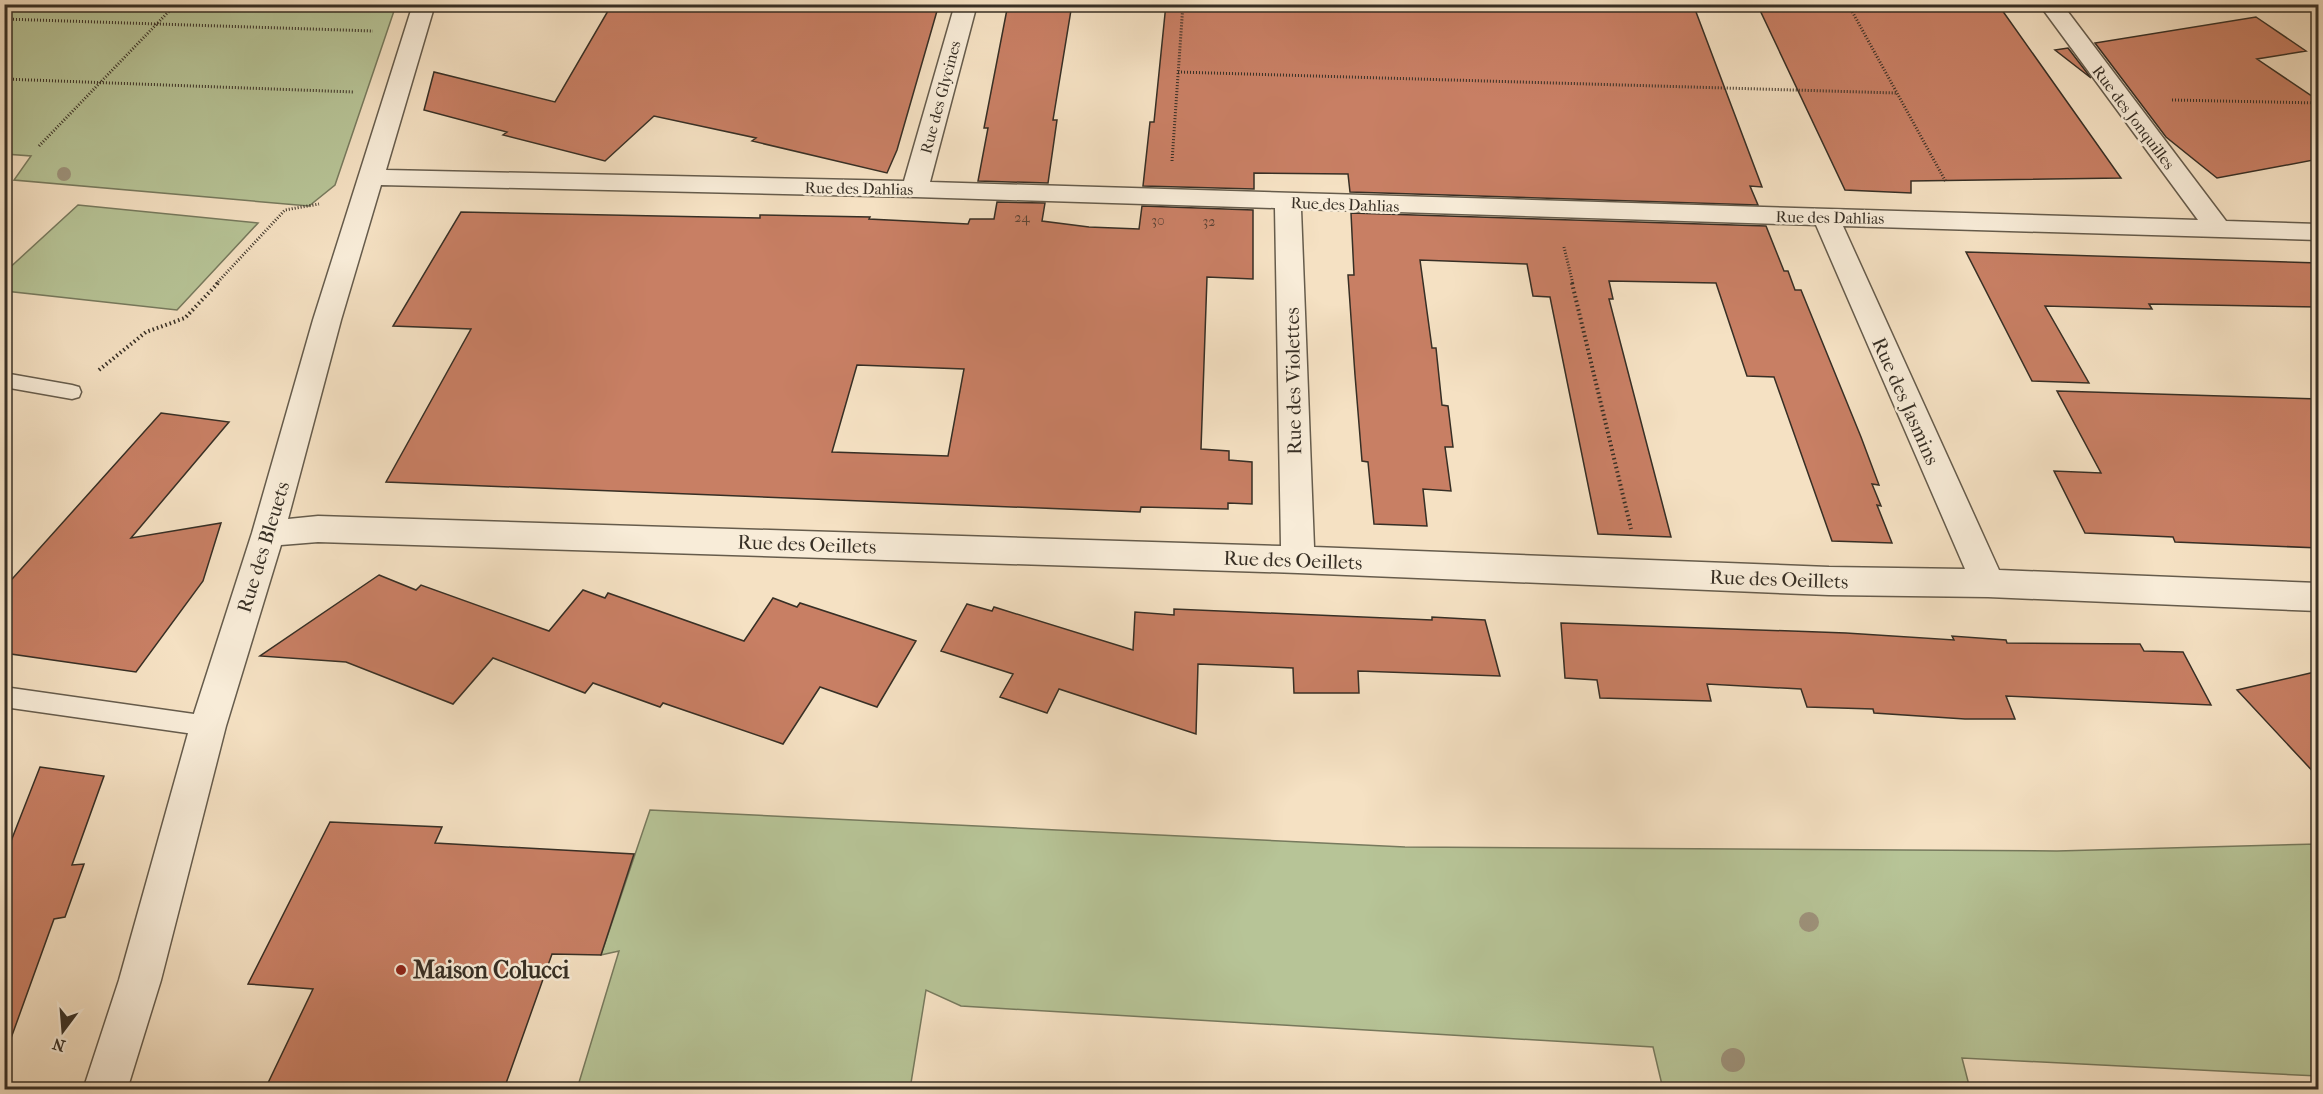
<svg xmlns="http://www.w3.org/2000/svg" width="2323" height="1094" viewBox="0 0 2323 1094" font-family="'IM FELL French Canon',serif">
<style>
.green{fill:#b7c497;stroke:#777a5e;stroke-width:1.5}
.building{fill:#c87f64;stroke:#372f25;stroke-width:1.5;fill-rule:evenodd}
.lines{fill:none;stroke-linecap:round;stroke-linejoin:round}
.lane-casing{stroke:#665c4c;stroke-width:3}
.street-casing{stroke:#665c4c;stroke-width:3}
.path-far1{stroke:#372f25;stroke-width:3;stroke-dasharray:1 2;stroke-linecap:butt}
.path{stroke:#372f25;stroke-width:4;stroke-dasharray:1.5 3;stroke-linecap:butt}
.lane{fill:#f8ecd8;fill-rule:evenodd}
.street{fill:#f8ecd8;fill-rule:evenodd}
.tree{fill:#9e937c}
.poi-dot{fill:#8f2418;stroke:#f8ecd8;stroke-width:2}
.labels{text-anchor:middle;stroke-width:5;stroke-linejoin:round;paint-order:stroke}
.far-number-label{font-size:14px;fill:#5b4335}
.far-street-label{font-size:16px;fill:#372f25;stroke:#f8ecd8}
.street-label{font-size:20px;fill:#372f25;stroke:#f8ecd8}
.near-poi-label{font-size:24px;font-weight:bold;fill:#372f25;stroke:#f8ecd8;text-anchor:start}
</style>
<rect width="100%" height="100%" fill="#f5e1c3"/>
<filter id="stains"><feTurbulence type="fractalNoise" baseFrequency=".00333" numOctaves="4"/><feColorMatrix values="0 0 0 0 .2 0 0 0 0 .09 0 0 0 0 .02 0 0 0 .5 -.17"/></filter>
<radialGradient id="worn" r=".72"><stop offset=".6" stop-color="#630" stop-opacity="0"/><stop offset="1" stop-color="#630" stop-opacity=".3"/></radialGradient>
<path class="green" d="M4,5L5,4L396,5L335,185L309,206L14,180L31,156L5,154Z
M78,205L258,223L177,310L5,291V272Z
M650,810L1405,847L2057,851L2318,844V1076L1962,1058L1970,1089H1663L1653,1047L961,1006L926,990L910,1089H577L619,951L601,955Z"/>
<path class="building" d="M612,4H939L897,150L887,173L752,141L756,138L654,116L605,161L503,135L507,132L424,110L434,72L555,102Z
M1008,4H1072L1053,120H1057L1048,183L978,181L988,128H984Z
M1166,4H1693L1762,187L1750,186L1758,205L1350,192L1348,174L1254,173V189L1143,186L1150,122H1154Z
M1757,4L2002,10L2121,178L1911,181V193L1845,190Z
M2256,17L2306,51L2257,59L2319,101V159L2217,178L2166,137L2095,43Z
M2068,48L2091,78L2055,50Z
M997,202L1045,203L1042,221L1089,227L1139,229L1142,206L1253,210V279L1207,277L1201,449L1229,451V460L1252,462V504L1228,503V509L1141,507L1140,512L386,482L471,329L393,326L461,212L760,218V215L870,217L869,219L968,224L970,219H994ZM857,365L964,369L948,456L832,452Z
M1351,213L1766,226L1784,271H1788L1795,290H1801L1861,437L1879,485L1872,484L1881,506L1877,505L1892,543L1832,541L1774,377L1747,376L1716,283L1609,281L1613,299H1609L1671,537L1598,534L1550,297L1533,296L1527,264L1420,260L1432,348H1436L1442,405L1448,406L1453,447H1445L1451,491L1423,489L1427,526L1374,524L1368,462L1362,461L1355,375L1348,275H1354Z
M1966,252L2319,263V307L2149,304L2152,309L2045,306L2089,383L2032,381Z
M2057,391L2319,399V548L2175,542L2173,537L2085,533L2054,471L2101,473Z
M161,413L229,422L131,538L221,523L203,581L136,672L4,653V588Z
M379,575L416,590L421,585L549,631L583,590L605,598L608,593L744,641L773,598L797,607L800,603L916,641L877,707L820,687L783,744L663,703L660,707L593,683L585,693L493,658L453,704L346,662L260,656Z
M967,604L992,611L994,607L1133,650L1135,612L1174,615V609L1432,620V617L1485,620L1500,676L1358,671L1359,693H1294L1293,668L1198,664L1196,734L1059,689L1047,713L1000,697L1013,674L941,651Z
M1561,623L1846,633L1954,640L1952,636L2006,640L2007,643L2140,644L2144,651L2183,652L2211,705L2006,696L2015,719H1965L1874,713L1873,709L1807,707L1801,689L1707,684L1711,701L1600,698L1597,680L1565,678Z
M2319,671V778L2237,690Z
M40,767L104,776L72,865L84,864L65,917L54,919L10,1041L4,1040V859Z
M330,822L442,827L435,843L634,854L601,955L552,954L504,1089H356L267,1085L313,989L248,984Z"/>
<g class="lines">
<g class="lane-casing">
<path id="lane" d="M4,373L72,385L79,387L81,392L79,397L72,399L4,387Z
M4,687L208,716L216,719L220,726L216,733L208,736L4,707Z"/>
</g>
<g class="street-casing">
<path id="street" d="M413,4H435L386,170L904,181L955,4H977L930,182L2198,220L2039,4H2062L2226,221L2318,224V240L1843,226L1999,570L2318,583V611L1988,597L1829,595L1298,573L318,542L281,545L226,726L161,980L127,1090H83L119,980L190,726L252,533L313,320ZM381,185L915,197L1275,208L1281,546L318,516L288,519L341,320ZM1301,209L1816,225L1965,569L1829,567L1314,547Z"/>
</g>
<path class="path-far1" d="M1848,4L1946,182
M4,19L373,31
M1178,72L1896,93
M4,79L354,92
M2172,100L2318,103
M39,146L176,4
M1172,161L1183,4
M1564,247L1573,284
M216,284L285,210L319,204"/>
<path class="path" d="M1572,283L1631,529
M99,370L146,332L185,318L218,283"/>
<use href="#lane" class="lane"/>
<use href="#street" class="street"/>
</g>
<g class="tree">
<circle cx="64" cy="174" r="7"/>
<circle cx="1809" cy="922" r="10"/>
<circle cx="1733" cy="1060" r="12"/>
</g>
<circle class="poi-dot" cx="401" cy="970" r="6"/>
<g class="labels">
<g class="far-number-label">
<text x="1022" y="222">24</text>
<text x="1158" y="225">30</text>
<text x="1209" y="226">32</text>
</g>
<g class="far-street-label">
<text transform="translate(940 97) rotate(-75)" y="6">Rue des Glycines</text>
<text transform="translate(2134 117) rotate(53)" y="6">Rue des Jonquilles</text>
<text transform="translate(859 188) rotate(1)" y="6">Rue des Dahlias</text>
<text transform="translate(1345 204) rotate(2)" y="6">Rue des Dahlias</text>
<text transform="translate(1830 217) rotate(1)" y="6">Rue des Dahlias</text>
</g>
<g class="street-label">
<text transform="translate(1293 381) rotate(-91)" y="7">Rue des Violettes</text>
<text transform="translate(1906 401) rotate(66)" y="7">Rue des Jasmins</text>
<text transform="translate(807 544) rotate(2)" y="7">Rue des Oeillets</text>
<text transform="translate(263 547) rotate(-73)" y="7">Rue des Bleuets</text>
<text transform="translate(1293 560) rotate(2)" y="7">Rue des Oeillets</text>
<text transform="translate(1779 579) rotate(2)" y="7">Rue des Oeillets</text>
</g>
<g class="near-poi-label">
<text x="413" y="978">Maison Colucci</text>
</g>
</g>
<rect width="2323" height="1094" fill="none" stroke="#f5e1c3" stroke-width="24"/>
<rect x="6" y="6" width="2311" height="1082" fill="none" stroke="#372f25" stroke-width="3"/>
<rect x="12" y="12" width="2299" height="1070" fill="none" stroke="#372f25" stroke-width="1.5"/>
<g transform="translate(63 1031) rotate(196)" stroke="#f8ecd8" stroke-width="4.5" paint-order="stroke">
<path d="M0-4.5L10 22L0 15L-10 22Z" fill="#372f25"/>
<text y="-9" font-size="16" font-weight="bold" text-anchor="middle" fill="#372f25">N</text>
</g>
<rect width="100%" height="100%" filter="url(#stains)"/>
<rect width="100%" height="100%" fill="url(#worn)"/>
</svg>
